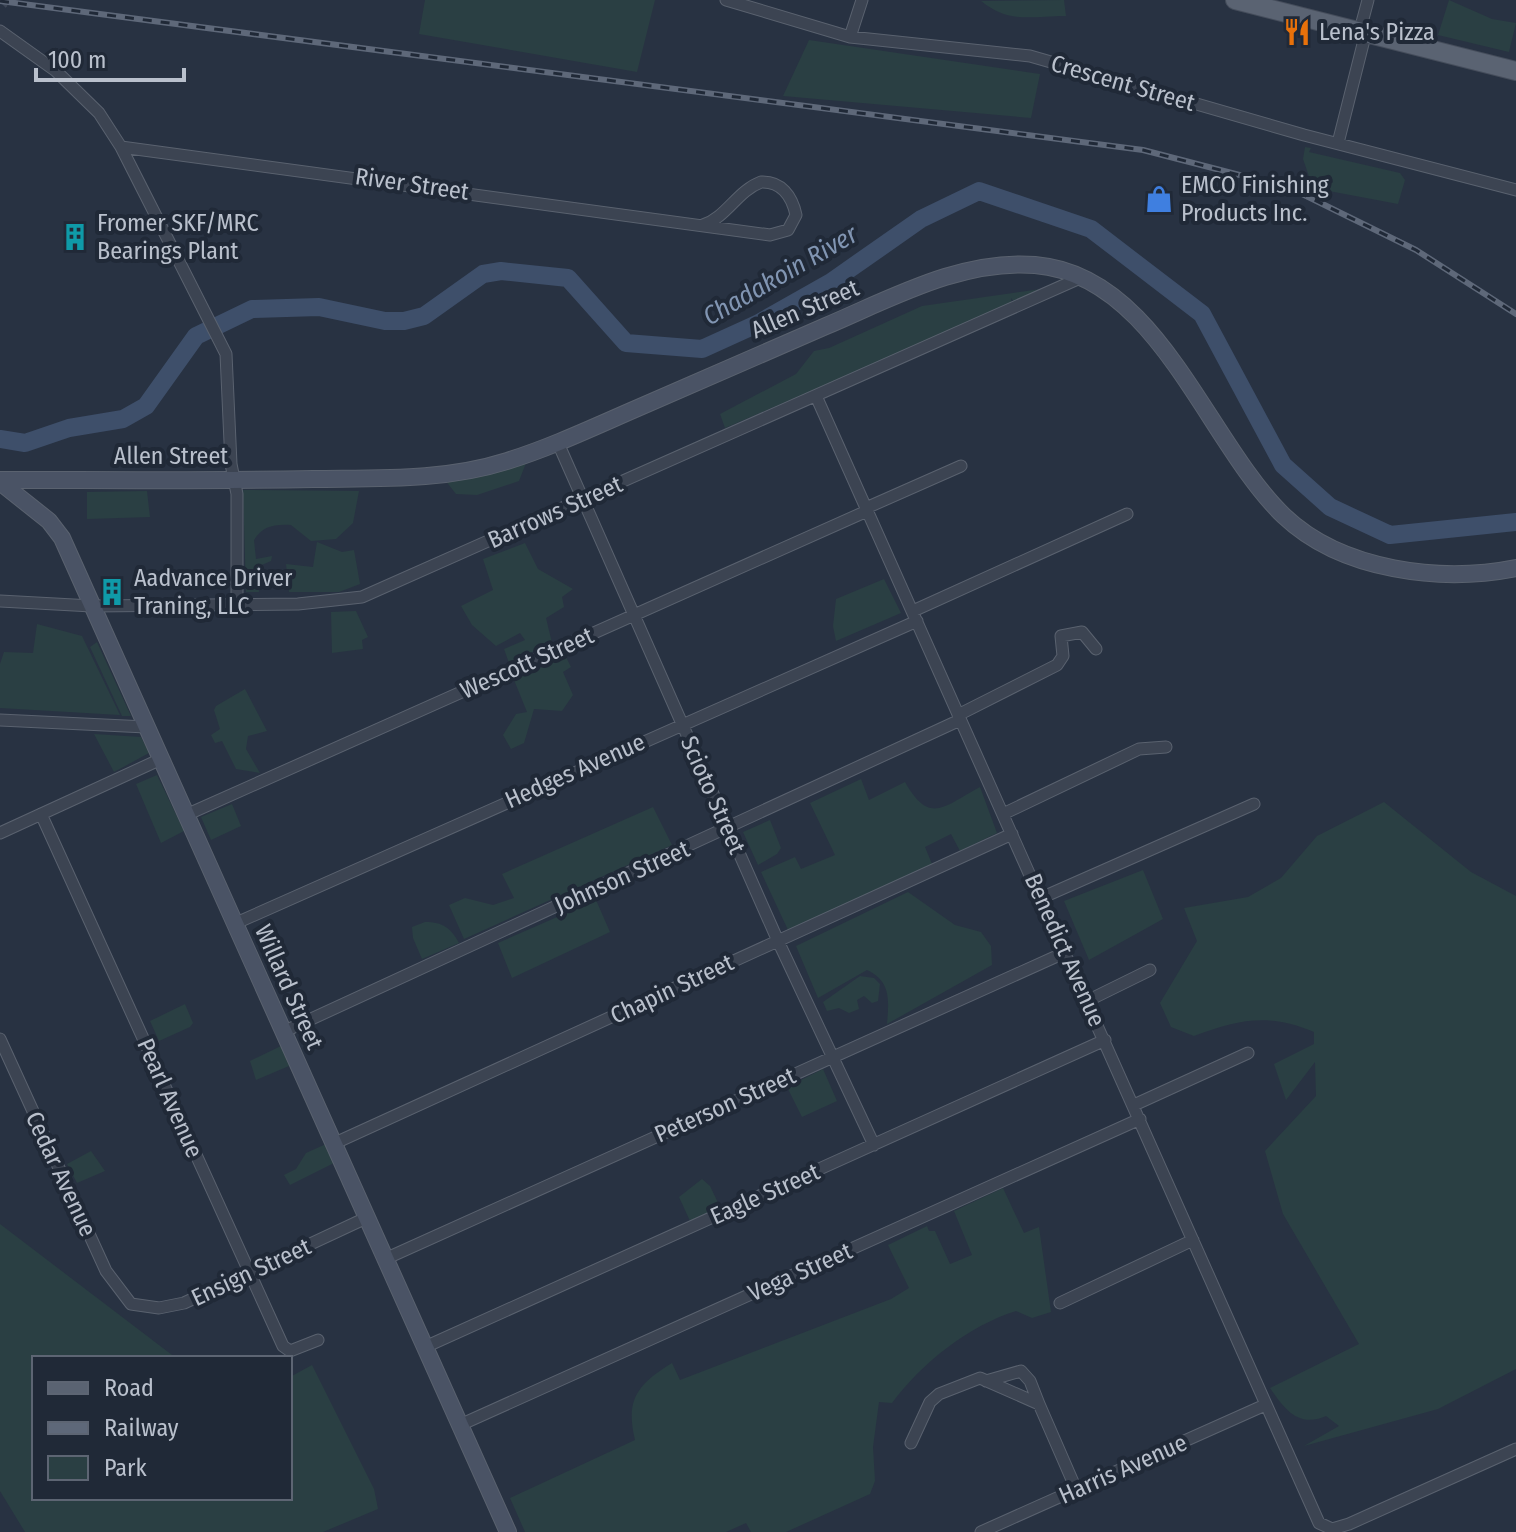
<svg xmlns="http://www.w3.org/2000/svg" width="1516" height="1532" viewBox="0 0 1516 1532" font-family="'Fira Sans Condensed',sans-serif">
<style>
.green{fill:#2a3f43}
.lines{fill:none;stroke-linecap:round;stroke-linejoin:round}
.river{stroke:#3e4f6a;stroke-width:18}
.secondary-tunnel{stroke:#3e4757;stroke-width:16;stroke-dasharray:16 8;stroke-linecap:butt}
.street-casing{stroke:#5a626f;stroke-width:13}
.secondary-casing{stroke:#5a626f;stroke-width:18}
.primary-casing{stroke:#454d5b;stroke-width:20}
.street{stroke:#3c4452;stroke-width:11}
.secondary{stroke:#4a5365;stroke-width:16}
.primary{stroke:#5a6372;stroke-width:18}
.rail-casing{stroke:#5e6879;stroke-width:6}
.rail{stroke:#202937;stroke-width:3;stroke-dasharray:9;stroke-linecap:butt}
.labels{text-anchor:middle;stroke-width:8;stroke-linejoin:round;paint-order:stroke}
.poi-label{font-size:24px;fill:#b9c0cc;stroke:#202937;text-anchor:start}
.street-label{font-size:24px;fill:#b9c0cc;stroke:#202937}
.water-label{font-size:26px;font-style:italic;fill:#8195b2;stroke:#202937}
</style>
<rect width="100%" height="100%" fill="#283242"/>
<path class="green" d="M425,0H655L637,72L419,34Z
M1064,0L1066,16C1030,16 1010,24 981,1Z
M1449,0L1492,19L1516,23L1509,52L1438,35Z
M809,40L1040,74L1031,118L783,96Z
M1305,147L1311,148L1309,152L1400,173L1405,180L1398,204L1313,188L1303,159Z
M1048,288L1015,303L1011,298L1012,305L725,428L720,414L796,374L814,351L829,348L922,306Z
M526,463L519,481L477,495L456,494L445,480Z
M243,490L359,491L353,523L336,539L311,541L291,525C274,524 263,526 254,540L256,559L272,556L271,561L257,567L259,592H246Z
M147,491L150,517L87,519V492Z
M317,542L342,552L354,550L360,584L339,592H289L286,564L313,567Z
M525,543L538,569L573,589L562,597L564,607L546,618L552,643L509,663L504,649L525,640L520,633L496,646L472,625L461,606L493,590L483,559Z
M884,579L901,613L836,641L833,626L836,599Z
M356,611L368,637L362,640L363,649L332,653L331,612Z
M37,624L82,636L120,715L0,708V664L4,652L33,653Z
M97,642L131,716H122L90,647Z
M564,653L571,667L563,672L573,695L562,711L534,709L524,743L511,749L503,735L516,714L527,712L514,680Z
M245,689L267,731L248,736L246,749L260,773L236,769L222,741L215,743L211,735L220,729L214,710L216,706Z
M94,734L141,737L149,753L114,772Z
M157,775L184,831L161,843L136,784Z
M861,779L869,800L905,782C930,826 944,806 980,787L997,833L960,851L951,834L925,847L932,864L788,930L761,872L795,857L801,869L835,855L810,803Z
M1384,802L1471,872L1516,896V1369L1438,1409L1304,1446L1339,1426L1326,1416C1299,1428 1285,1410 1270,1388L1359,1344L1283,1214L1265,1151L1316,1096L1315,1062L1286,1100L1274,1064L1314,1044V1032C1268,1013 1240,1019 1194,1036L1171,1027L1160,1003L1197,941L1184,908L1248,897L1281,878L1317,836Z
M232,804L241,826L211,840L201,817Z
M653,807L672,845L464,939L449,905L465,898L493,905L514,898L502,874Z
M770,820L781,848L777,854L758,865L743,832Z
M1143,870L1163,919L1089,960L1064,901Z
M908,892L955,925L981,932L991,946L992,965L887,1024C889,1000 891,981 867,970L818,998L796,946Z
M596,900L610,932L512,978L498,943Z
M425,922C443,922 451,928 459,943L422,959L413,938L412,927Z
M860,976L874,978L880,984L878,1001L872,1003L864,996L857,1000L859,1009L849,1013L839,1008L827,1011L823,1002Z
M185,1004L193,1023L190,1027L159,1041L150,1021Z
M281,1046L289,1066L256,1080L250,1061Z
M823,1069L837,1101L802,1117L787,1087Z
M326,1144L334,1163L290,1185L284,1175L296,1169L306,1153Z
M91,1151L105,1171L77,1183L67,1164Z
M702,1179L710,1186L720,1207L690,1221L679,1197Z
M1003,1188L1024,1233L1039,1227L1051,1312L1032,1318L1016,1311C968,1326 922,1363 892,1403L879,1402L873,1447L875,1481L870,1494L786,1532H751L746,1523L726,1532H525L510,1498L635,1440C625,1399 638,1384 672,1363L680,1380L891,1299L909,1288L888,1245L927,1226L929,1231H935L950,1264L972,1255L954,1211Z
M0,1224L176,1358H34V1498H290V1377L312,1365L374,1489L378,1509L323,1532H25L0,1491Z"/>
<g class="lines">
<path class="river" d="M0,439L25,443L69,428L123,419L146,406L196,336L252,309L319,307L385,321H404L424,316L483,274L501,271L568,278L626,343L702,349L757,324L831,282L921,219L979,191L1091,229L1202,314L1283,465L1330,507L1390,535L1516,522"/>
<path class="secondary-tunnel" d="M0,2L2,0"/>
<g class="street-casing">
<path id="street" d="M726,0L850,37L1030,56L1304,135L1516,190
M1360,30L1368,0
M0,31L56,71L99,113L121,147L226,354L231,464L237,494V603
M850,37L862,0
M1338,143L1366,32
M121,147L770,235L788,230L796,215C792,196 781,181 761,182C737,191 727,217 703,225
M816,396L1319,1523L1332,1529L1349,1524L1516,1449
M558,443L778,941L874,1145
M866,508L961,466
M0,601L92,606L298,604L362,597L1080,278
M913,611L1127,514
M958,715L1057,665L1063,656L1061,636L1082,632L1096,649
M0,720L146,727
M41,814L283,1346L290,1351L318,1340
M1003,814L1139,749L1166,747
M186,815L867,511
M0,833L161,759
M1041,898L1254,804
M234,924L917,621
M1087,1001L1150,970
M283,1032L960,720
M0,1039L106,1271L131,1304L159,1308L184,1303L366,1218
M1134,1105L1248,1053
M333,1144L1012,834
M385,1259L1066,952
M1060,1303L1193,1240
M425,1347L1105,1040
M986,1381L1021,1371L1030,1381L1039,1404
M460,1425L1140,1119
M911,1443L930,1402L939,1394L980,1378L1039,1404L1076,1489
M981,1532L1265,1405"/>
</g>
<g class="secondary-casing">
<path id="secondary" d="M0,480C104,480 209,481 313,479C378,478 444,481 507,461C552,447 596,426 640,407C702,380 764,353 826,326C892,298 962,259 1035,265C1158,275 1206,441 1284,516C1342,571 1441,583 1516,568
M0,482L49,521L62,538L508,1532"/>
</g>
<g class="primary-casing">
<path id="primary" d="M1235,0L1516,71"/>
</g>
<use href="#street" class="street"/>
<use href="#secondary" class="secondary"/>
<use href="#primary" class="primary"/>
<g class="rail-casing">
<path id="rail" d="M0,1L1143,150L1290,188L1416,250L1516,314"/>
</g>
<use href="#rail" class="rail"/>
</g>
<defs>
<g id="restaurant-bare" transform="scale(2.16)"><path d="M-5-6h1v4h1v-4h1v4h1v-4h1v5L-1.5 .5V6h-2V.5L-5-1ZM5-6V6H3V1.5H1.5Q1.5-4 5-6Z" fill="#e8710a" stroke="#202937" stroke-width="2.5" paint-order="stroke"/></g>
<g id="shop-bare" transform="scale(2.16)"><path d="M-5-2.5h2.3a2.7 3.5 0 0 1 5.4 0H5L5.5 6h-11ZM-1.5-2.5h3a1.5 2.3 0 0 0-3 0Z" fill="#3f7fe0" stroke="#202937" stroke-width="2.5" paint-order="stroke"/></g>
<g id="building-bare" transform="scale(2.16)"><path d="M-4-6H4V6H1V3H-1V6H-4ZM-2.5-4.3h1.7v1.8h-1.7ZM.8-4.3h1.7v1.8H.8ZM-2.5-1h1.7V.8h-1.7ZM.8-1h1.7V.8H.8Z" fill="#0f9aa8" stroke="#202937" stroke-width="2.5" paint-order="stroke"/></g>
</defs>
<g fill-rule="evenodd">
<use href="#restaurant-bare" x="1297" y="32"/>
<use href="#shop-bare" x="1159" y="199"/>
<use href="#building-bare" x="75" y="237"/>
<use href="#building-bare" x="112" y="592"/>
</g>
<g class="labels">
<g class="poi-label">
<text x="1319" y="40">Lena's Pizza</text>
<text x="1181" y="193">EMCO Finishing<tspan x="1181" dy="28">Products Inc.</tspan></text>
<text x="97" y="231">Fromer SKF/MRC<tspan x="97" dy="28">Bearings Plant</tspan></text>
<text x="134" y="586">Aadvance Driver<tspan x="134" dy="28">Traning, LLC</tspan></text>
</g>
<g class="street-label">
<text transform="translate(1123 83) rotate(16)" y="8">Crescent Street</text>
<text transform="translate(412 184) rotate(8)" y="8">River Street</text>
<text transform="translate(805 309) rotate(-23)" y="8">Allen Street</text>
<text x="171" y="464">Allen Street</text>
<text transform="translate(555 512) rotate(-24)" y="8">Barrows Street</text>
<text transform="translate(527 663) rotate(-24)" y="8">Wescott Street</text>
<text transform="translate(575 771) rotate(-24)" y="8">Hedges Avenue</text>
<text transform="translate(713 795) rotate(66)" y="8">Scioto Street</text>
<text transform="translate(622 877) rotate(-24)" y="8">Johnson Street</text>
<text transform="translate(1065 950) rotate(66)" y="8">Benedict Avenue</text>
<text transform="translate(289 987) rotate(66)" y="8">Willard Street</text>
<text transform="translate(672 989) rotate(-25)" y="8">Chapin Street</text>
<text transform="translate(170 1098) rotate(66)" y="8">Pearl Avenue</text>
<text transform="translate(725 1105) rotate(-24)" y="8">Peterson Street</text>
<text transform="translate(61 1174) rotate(65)" y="8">Cedar Avenue</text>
<text transform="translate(765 1194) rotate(-24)" y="8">Eagle Street</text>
<text transform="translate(251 1272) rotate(-25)" y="8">Ensign Street</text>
<text transform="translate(800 1272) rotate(-24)" y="8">Vega Street</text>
<text transform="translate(1123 1469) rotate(-24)" y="8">Harris Avenue</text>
</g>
<g class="water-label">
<text transform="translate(780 275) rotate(-30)" y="9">Chadakoin River</text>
</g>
</g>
<rect x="32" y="1356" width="260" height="144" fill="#202937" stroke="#5d6573" stroke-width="2"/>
<rect x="48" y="1382" width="40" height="12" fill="#5a6372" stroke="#5d6573" stroke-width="2"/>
<text x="104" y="1396" font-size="24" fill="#b9c0cc">Road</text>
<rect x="48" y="1422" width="40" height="12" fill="#5e6879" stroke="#5d6573" stroke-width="2"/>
<text x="104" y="1436" font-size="24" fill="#b9c0cc">Railway</text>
<rect x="48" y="1456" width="40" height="24" fill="#2a3f43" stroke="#5d6573" stroke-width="2"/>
<text x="104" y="1476" font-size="24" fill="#b9c0cc">Park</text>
<path d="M36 68v12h148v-12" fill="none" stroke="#b9c0cc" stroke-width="4"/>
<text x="48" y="68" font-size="24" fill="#b9c0cc" stroke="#202937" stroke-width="6" paint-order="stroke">100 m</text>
</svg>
